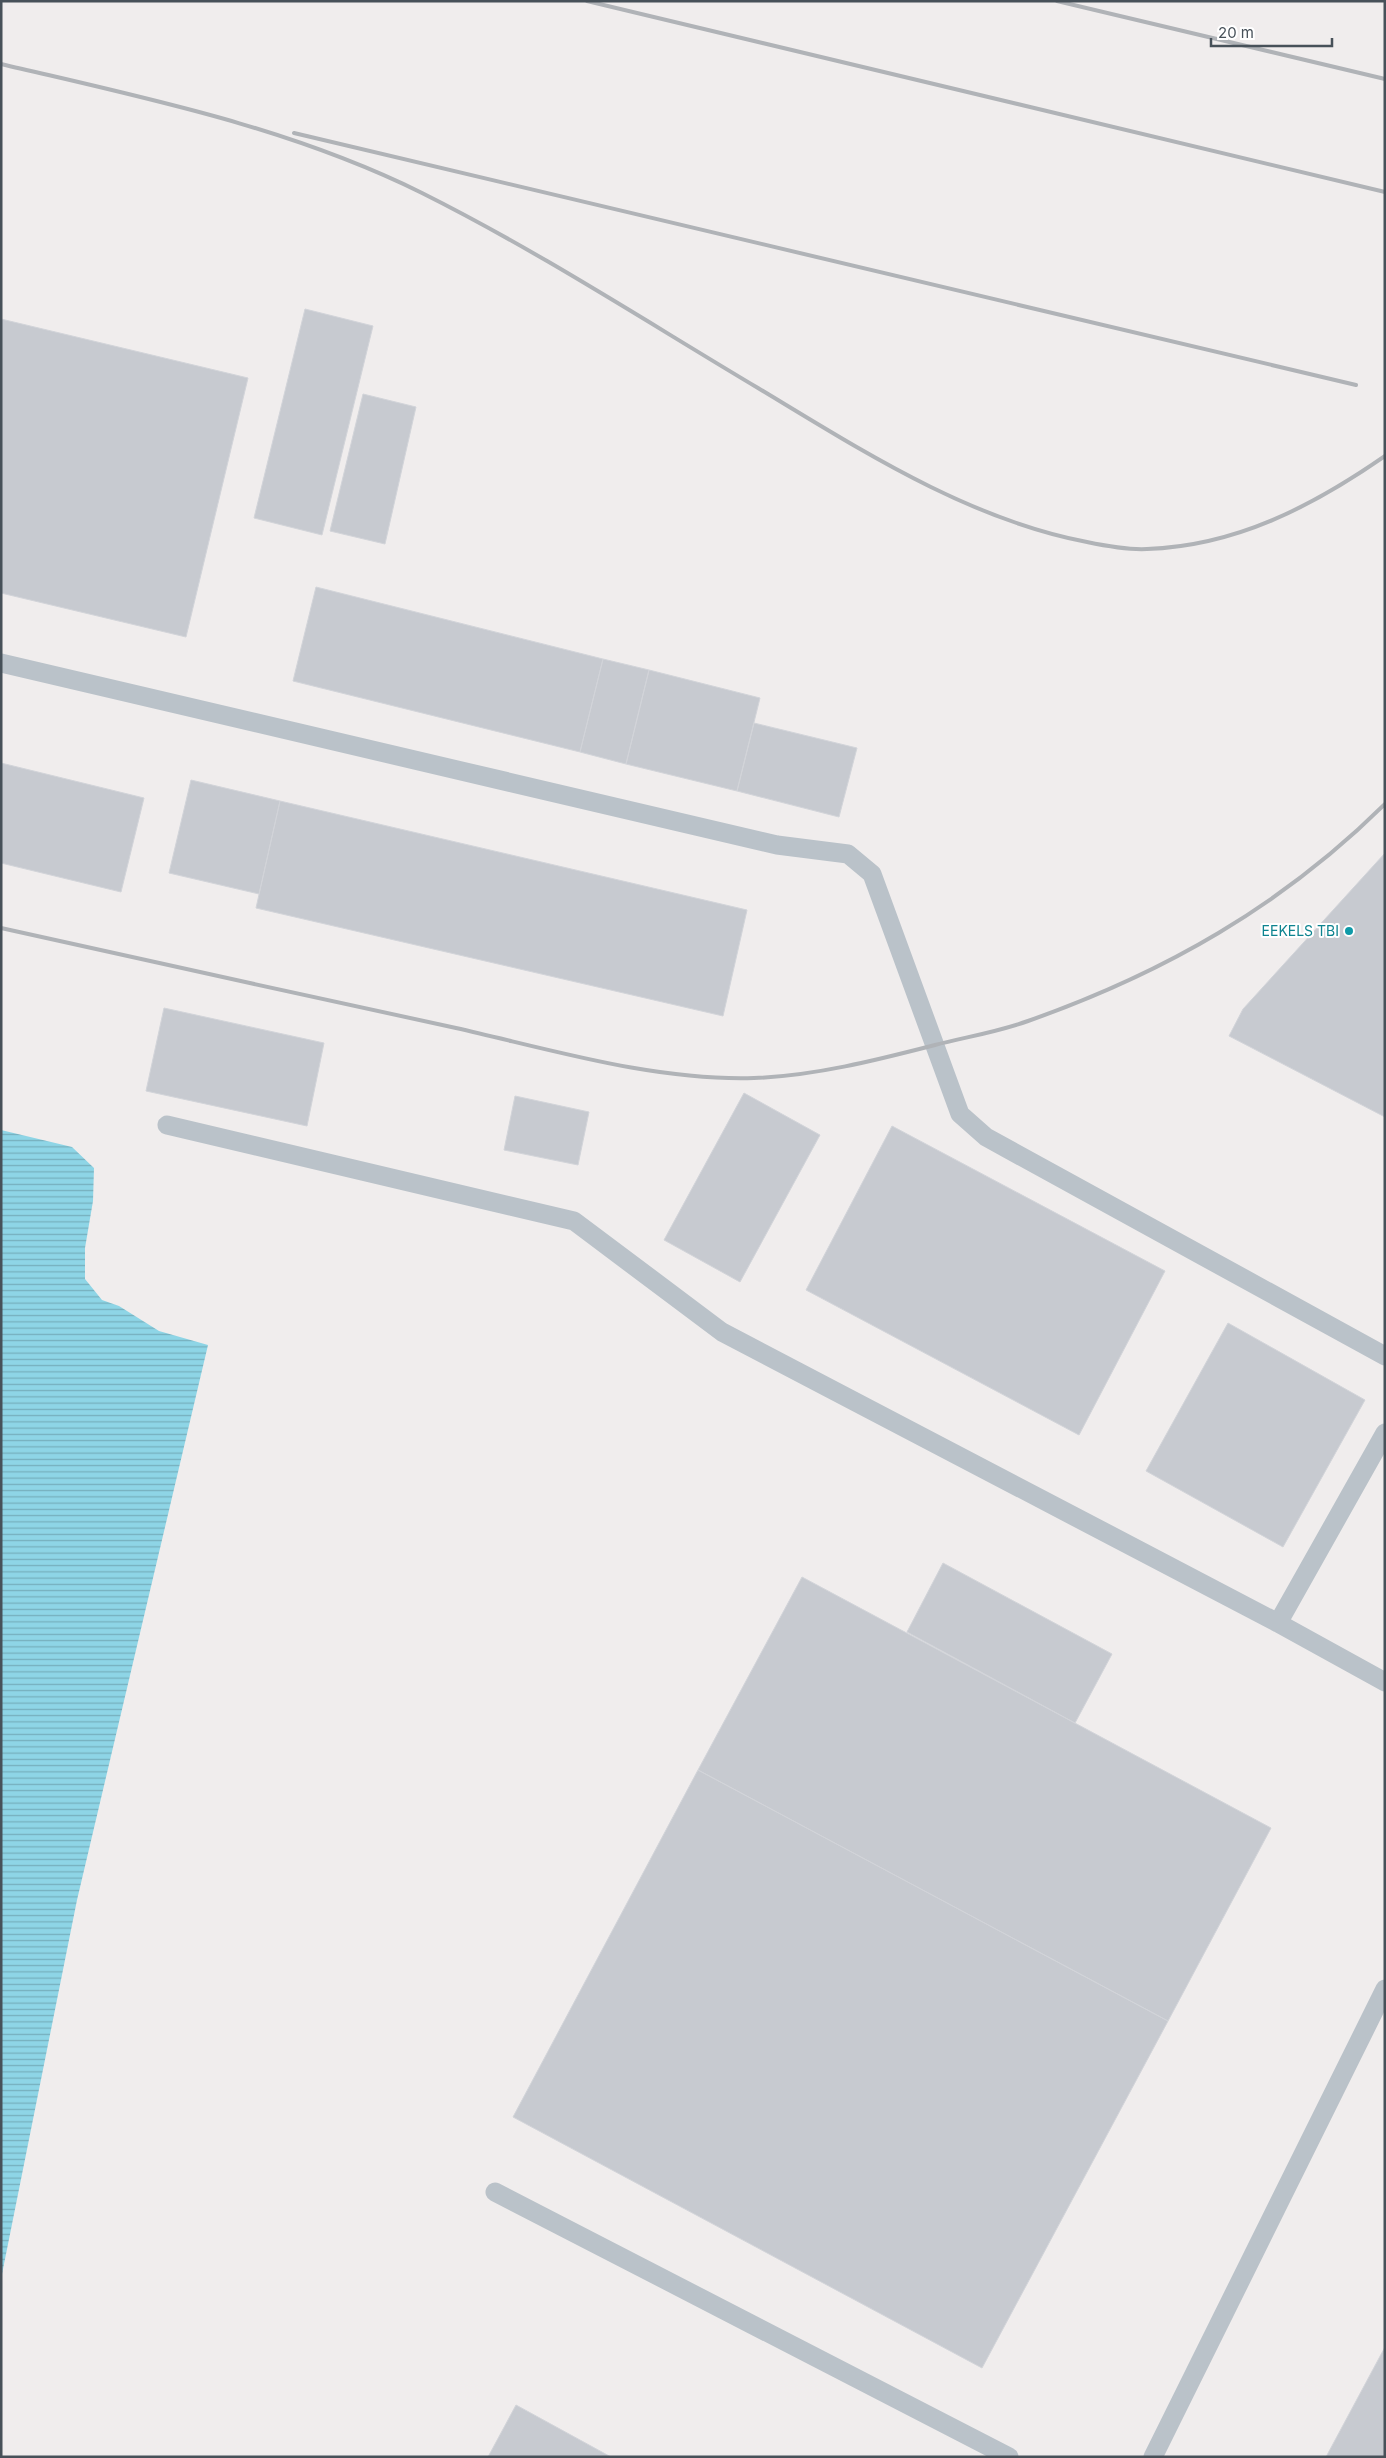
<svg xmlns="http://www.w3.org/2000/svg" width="1386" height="2458" viewBox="0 0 1386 2458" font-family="Inter,sans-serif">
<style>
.water{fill:url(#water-rules)}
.building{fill:#c7cad0;stroke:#d2d4d9}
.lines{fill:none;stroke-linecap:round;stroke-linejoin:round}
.service{stroke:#bac2c9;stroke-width:19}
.rail{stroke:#b0b3b7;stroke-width:4}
.culture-dot{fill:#0f9aa8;stroke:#fff;stroke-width:2}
.labels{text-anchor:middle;stroke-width:4;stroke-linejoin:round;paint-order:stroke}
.culture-label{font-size:14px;fill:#0d838f;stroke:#fff;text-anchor:end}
</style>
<defs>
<pattern id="water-rules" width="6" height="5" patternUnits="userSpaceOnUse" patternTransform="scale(1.25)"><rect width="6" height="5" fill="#8ed5e6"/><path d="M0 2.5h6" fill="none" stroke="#76afbd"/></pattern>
</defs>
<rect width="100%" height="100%" fill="#f0eded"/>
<path class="water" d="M1,1130L72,1147L94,1168L93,1201L85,1248V1279L102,1300L119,1306L159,1331L208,1345L77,1900L1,2279Z"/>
<path class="building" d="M305,309L373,326L322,535L254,518Z
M1,319L248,378L186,637L1,593Z
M363,394L416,407L385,544L330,531Z
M316,587L603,659L580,752L293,681Z
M603,659L649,670L626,764L580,752Z
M649,670L760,698L737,791L626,764Z
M754,723L857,748L839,817L737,791Z
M1,763L144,798L121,892L1,863Z
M191,780L280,801L259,894L169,873Z
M280,801L747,910L723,1016L256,908Z
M1385,853V1117L1229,1036L1243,1009Z
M164,1008L324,1043L307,1126L146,1091Z
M744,1093L820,1135L740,1282L664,1240Z
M515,1096L589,1112L578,1165L504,1150Z
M892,1126L1165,1271L1079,1435L806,1290Z
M1228,1323L1365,1400L1283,1547L1146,1471Z
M943,1563L1112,1654L1075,1723L907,1632Z
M802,1577L1271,1828L1168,2021L698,1770Z
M698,1770L1168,2021L982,2368L513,2117Z
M1385,2347V2457H1326Z
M516,2405L611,2457H488Z"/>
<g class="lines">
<path class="service" d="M1,663L777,845L848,854L872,874L960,1114L986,1137L1385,1356
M167,1125L574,1221L722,1332L1278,1623L1385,1433
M1278,1623L1385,1682
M495,2192L1009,2457
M1153,2457L1385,1989"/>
<path class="rail" d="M587,1L1385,192
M1057,1L1385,79
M1,64C145,98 289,127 422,193C538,251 647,322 758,388C861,450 967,519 1087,542C1106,546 1128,550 1147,549C1236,546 1313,506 1385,456
M294,133L1356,385
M1,928C153,962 304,995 456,1028C553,1050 654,1081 754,1078C814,1076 877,1060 935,1045C966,1037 998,1032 1028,1021C1164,973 1282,906 1385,804"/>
</g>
<circle class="culture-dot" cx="1349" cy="931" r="5"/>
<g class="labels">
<g class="culture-label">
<text x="1339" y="936">EEKELS TBI</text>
</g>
</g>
<rect width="1386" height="2458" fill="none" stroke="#475159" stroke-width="5"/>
<path d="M1211 38v8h121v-8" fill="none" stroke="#475159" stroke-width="2.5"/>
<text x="1218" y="38" font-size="15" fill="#475159" stroke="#ffffff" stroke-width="4" paint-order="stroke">20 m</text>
</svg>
